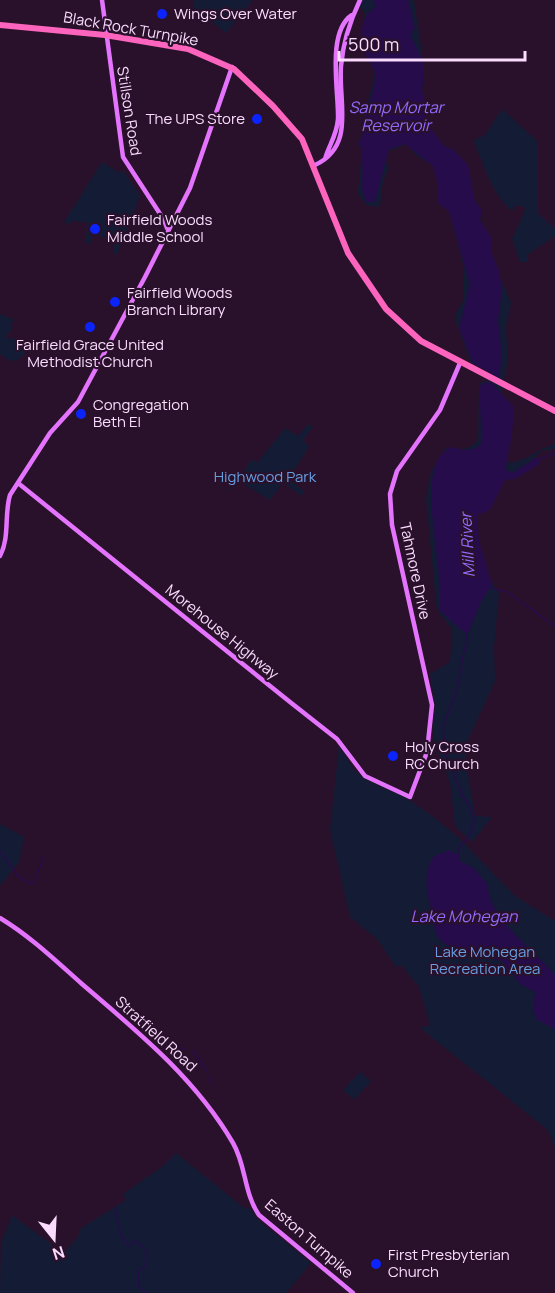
<svg xmlns="http://www.w3.org/2000/svg" width="555" height="1293" viewBox="0 0 555 1293" font-family="Manrope,sans-serif">
<style>
.green{fill:#141c35}
.water{fill:#260c4a}
.lines{fill:none;stroke-linecap:round;stroke-linejoin:round}
.stream{stroke:#260c4a;stroke-width:1.5}
.secondary{stroke:#e474fd;stroke-width:4.5}
.primary{stroke:#fd64bd;stroke-width:6}
.poi-dot{fill:#0b24fc;stroke:#2a112b;stroke-width:2}
.labels{text-anchor:middle;stroke-width:4.5;stroke-linejoin:round;paint-order:stroke}
.poi-label{font-size:15px;fill:#fbdcff;stroke:#2a112b;text-anchor:start}
.street-label{font-size:15px;fill:#fbdcff;stroke:#2a112b}
.park-label{font-size:15px;fill:#679ee0;stroke:#2a112b}
.water-label{font-size:16px;font-style:italic;fill:#916bfd;stroke:#2a112b}
</style>
<rect width="100%" height="100%" fill="#2a112b"/>
<path class="green" d="M194,0H253L226,33L194,8Z
M362,0H414L424,68L422,97L426,122L444,146L454,150L468,165L475,202L482,209L480,220C494,240 487,239 493,259C498,276 505,287 511,303L506,327L508,361L501,390L504,398L514,407L502,461C518,468 539,448 555,444V449L542,451L521,470L501,477L469,515L490,579L499,594L494,646L495,681L464,749L475,816L492,817L472,842L455,826L450,783L433,739L435,706L430,674L450,662L452,629L439,613L436,603L426,498L431,471L446,448C462,446 463,455 478,440L479,383L488,381L492,372L471,363L456,322L455,315L464,299L463,264L449,212L437,202L438,184L433,166L417,156L406,144L387,152L386,161L389,168L383,181L380,207L366,205L358,193L362,150L358,144L363,132L362,125L374,78L373,69L361,46L365,13L359,6Z
M502,109L537,141V213L555,228V236L527,255L528,262H520L512,239L526,208L516,205L512,211C491,193 484,165 473,140L485,135Z
M102,162L120,173L123,170L140,196L117,254H114L113,239L92,235L91,243H86L87,222L71,221L70,225L64,222Z
M0,314L15,320L10,325L13,328L6,336L9,340L13,337L27,351L19,359L10,361L0,354Z
M308,424L313,427L303,440L309,447L288,479L304,491L301,496L283,482L270,500L240,482L223,494L239,479L252,459L257,463L285,428L298,436Z
M339,746L354,770L365,779L408,799L435,818L460,839L515,896L555,921V1147L548,1130L420,1028L430,1025L419,987L402,966H395L378,940L350,917L330,830Z
M0,824L24,837L19,862L0,886Z
M360,1072L371,1081L354,1100L343,1090Z
M176,1153L243,1207L251,1209L256,1218L311,1263L286,1293H0L1,1242L12,1215L63,1253L78,1237L80,1229L126,1200L123,1194L163,1166Z"/>
<path class="water" d="M374,0H408L415,28L410,35L422,58L424,71L422,91L426,104V122L444,146L454,150L468,165L475,202L482,209L480,220L492,238L491,251L499,271L502,287L498,321L502,354L499,378L473,363L459,328L470,284L449,212L437,202L438,184L433,166L405,144L389,149L375,202H365C366,195 362,193 362,187C363,173 362,161 362,147L358,144L364,132L362,125C366,110 374,94 375,79C376,65 364,58 361,45C359,34 364,12 375,8Z
M491,382L514,407L512,435L505,469L512,473L538,457L540,461L538,465L515,479L505,480L490,510L477,515L479,541L492,584L481,602L467,635L440,611C439,599 440,589 439,578C439,549 415,460 452,447C462,450 473,453 482,443L479,390L481,384Z
M450,850L460,857V861L474,868L488,885C487,915 534,952 555,974V1029L537,1020L533,1011L535,992L521,985L502,961C486,957 452,951 440,940C434,934 434,922 432,914C428,893 421,876 434,856Z"/>
<g class="lines">
<path class="stream" d="M539,459L555,453
M490,588L507,592L555,626
M0,851L17,875L31,884L35,882L43,857
M458,856L459,848L471,833L474,820L470,806L463,797L446,754L443,727L457,690L467,635
M117,1009L134,1017L151,1029
M158,1034L169,1040L170,1046L185,1049
M193,1051L207,1071
M209,1076L212,1085
M115,1207L121,1235L125,1241
M126,1243L128,1246L135,1241L147,1250V1265L138,1271L139,1286L146,1293"/>
<path class="secondary" d="M102,0L123,157L164,220L167,228
M325,159C329,145 337,135 338,119C339,92 326,32 352,15
M315,165C356,146 338,102 341,66C343,42 350,21 360,0
M18,483L290,702L337,739L365,776L410,797L427,752L432,705L392,525L390,494L397,471L440,410L460,363
M0,556C10,537 4,515 10,495L50,433L78,402L145,277L190,188L232,67
M0,918C30,936 56,961 82,984C138,1032 195,1078 233,1143C246,1165 244,1194 259,1215L353,1293"/>
<path class="primary" d="M0,25L105,35L188,49L234,69L273,106L302,139L348,253L386,309L421,341L555,411"/>
</g>
<g class="poi-dot">
<circle cx="162" cy="14" r="6"/>
<circle cx="257" cy="119" r="6"/>
<circle cx="95" cy="229" r="6"/>
<circle cx="115" cy="302" r="6"/>
<circle cx="90" cy="327" r="6"/>
<circle cx="81" cy="414" r="6"/>
<circle cx="393" cy="756" r="6"/>
<circle cx="376" cy="1264" r="6"/>
</g>
<g class="labels">
<g class="poi-label">
<text x="174" y="19">Wings Over Water</text>
<text x="245" y="124" text-anchor="end">The UPS Store</text>
<text x="107" y="225">Fairfield Woods<tspan x="107" dy="17">Middle School</tspan></text>
<text x="127" y="298">Fairfield Woods<tspan x="127" dy="17">Branch Library</tspan></text>
<text x="90" y="350" text-anchor="middle">Fairfield Grace United<tspan x="90" dy="17">Methodist Church</tspan></text>
<text x="93" y="410">Congregation<tspan x="93" dy="17">Beth El</tspan></text>
<text x="405" y="752">Holy Cross<tspan x="405" dy="17">RC Church</tspan></text>
<text x="388" y="1260">First Presbyterian<tspan x="388" dy="17">Church</tspan></text>
</g>
<g class="street-label">
<text transform="translate(131 29) rotate(10)" y="5">Black Rock Turnpike</text>
<text transform="translate(129 111) rotate(81)" y="5">Stillson Road</text>
<text transform="translate(415 571) rotate(78)" y="5">Tahmore Drive</text>
<text transform="translate(222 632) rotate(39)" y="5">Morehouse Highway</text>
<text transform="translate(156 1034) rotate(42)" y="5">Stratfield Road</text>
<text transform="translate(309 1239) rotate(41)" y="5">Easton Turnpike</text>
</g>
<g class="park-label">
<text x="265" y="482">Highwood Park</text>
<text x="485" y="957">Lake Mohegan<tspan x="485" dy="17">Recreation Area</tspan></text>
</g>
<g class="water-label">
<text x="396" y="113">Samp Mortar<tspan x="396" dy="18">Reservoir</tspan></text>
<text transform="translate(467 545) rotate(-93)" y="6">Mill River</text>
<text x="464" y="922">Lake Mohegan</text>
</g>
</g>
<g transform="translate(54 1239) rotate(162)" stroke="#2a112b" stroke-width="4.5" paint-order="stroke">
<path d="M0-4.5L10 22L0 15L-10 22Z" fill="#fbdcff"/>
<text y="-9" font-size="16" font-weight="bold" text-anchor="middle" fill="#fbdcff">N</text>
</g>
<path d="M339 51v9h186v-9" fill="none" stroke="#fbdcff" stroke-width="3"/>
<text x="348" y="51" font-size="18" fill="#fbdcff" stroke="#2a112b" stroke-width="4.5" paint-order="stroke">500 m</text>
</svg>
